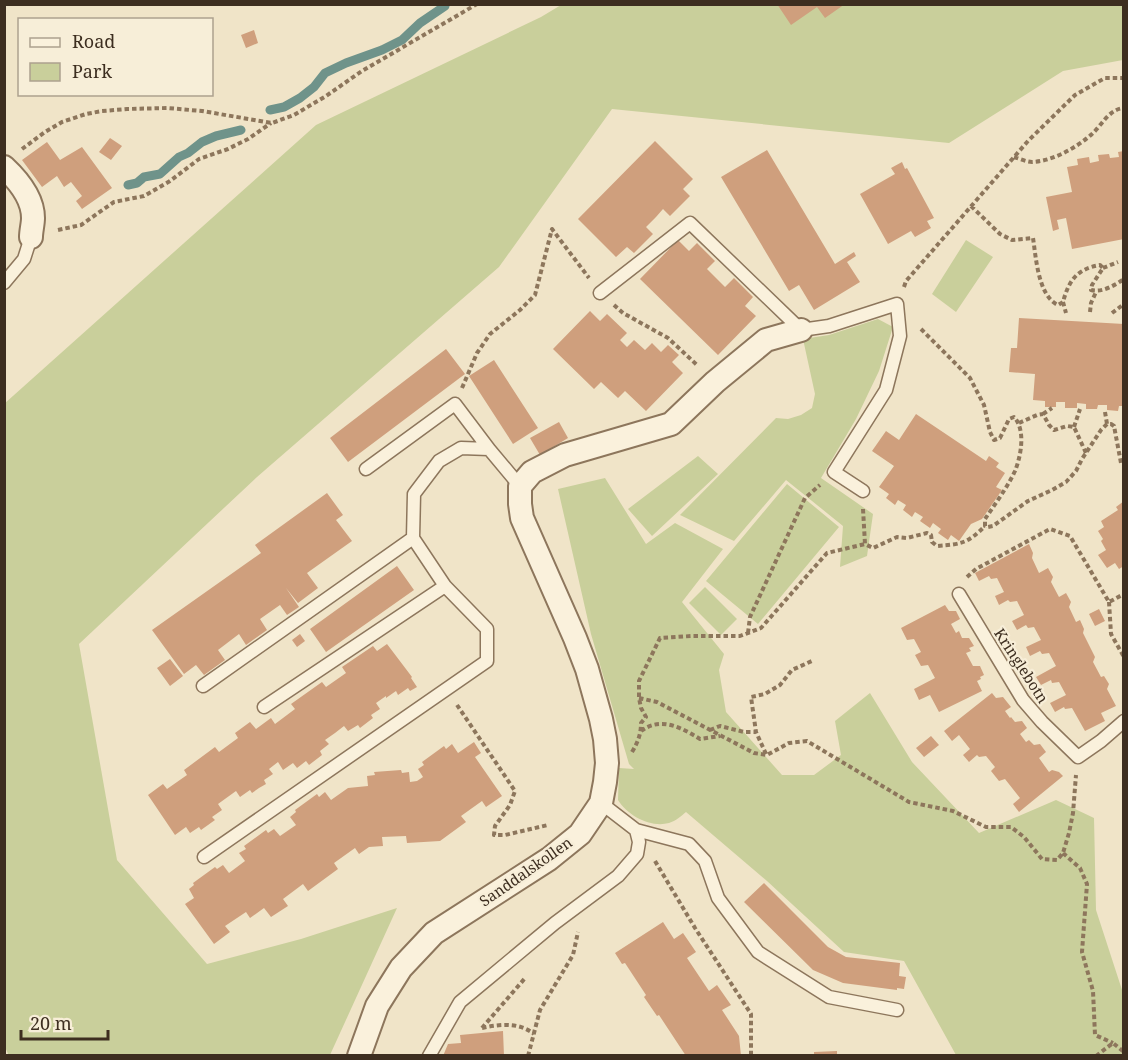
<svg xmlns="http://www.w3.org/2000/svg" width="1128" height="1060" viewBox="0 0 1128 1060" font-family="'Noto Serif',serif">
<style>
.green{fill:#c9cf9b}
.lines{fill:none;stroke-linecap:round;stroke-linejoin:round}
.stream{stroke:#6f938a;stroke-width:9}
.building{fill:#cf9f7d}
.lane-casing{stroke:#8d765c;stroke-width:15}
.street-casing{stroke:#8d765c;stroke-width:26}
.path{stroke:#8d765c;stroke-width:4;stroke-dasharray:4.5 3;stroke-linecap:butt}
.lane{stroke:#faf1dc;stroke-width:12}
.street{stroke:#faf1dc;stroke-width:22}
.labels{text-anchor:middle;stroke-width:4.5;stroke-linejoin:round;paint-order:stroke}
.street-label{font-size:15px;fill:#3d2e20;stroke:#f7eed8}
</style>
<rect width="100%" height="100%" fill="#f0e4c8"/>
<path class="green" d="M561,5H1123V60L1063,71L949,143L612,109L499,267L257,477L79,644L117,860L207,964L301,939L397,908L330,1055L9,1056L5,1047L4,404L316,125L541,17Z
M966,240L993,257L956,312L932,294Z
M878,319L893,327L879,371L856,419L821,478L873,514L867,556L840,567L843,526L786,480L734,541L680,515L776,418L788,419L801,415L812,408L815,394L803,339L829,335Z
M698,456L718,474L652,536L628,509Z
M605,478L646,544L675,523L723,549L682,602L724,654L719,670L726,712L782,775H814L841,755L835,721L870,693L912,762L979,833L1056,800L1094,818L1096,910L1123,993V1055H956L904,961L844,952L767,881L686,812C681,816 676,821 669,823C651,828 628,816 618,800L619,768L634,769L629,764L591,634L558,489Z
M787,484L839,527L758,624L706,581Z
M705,587L737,619L721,635L689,603Z"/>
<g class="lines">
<path class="stream" d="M270,110L284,107L300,98L314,87L325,73L346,63L382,50L402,40L420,23L445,6
M128,185L137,183L144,177L160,174L179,157L188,153L202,142L216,136L241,130"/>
</g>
<path class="building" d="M777,4H845L825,18L817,7L791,25Z
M254,30L258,43L246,48L241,35Z
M110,138L122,146L111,160L99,152Z
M655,141L693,179L683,189L690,196L670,216L663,209L656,217L646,227L653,234L634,253L627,247L616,257L578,219Z
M47,142L60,160L82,147L112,188L82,209L76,201L82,196L71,182L64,187L57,176L42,187L22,160Z
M767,150L835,264L854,252L856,256L847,262L860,282L814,310L799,285L789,291L721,177Z
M1124,151V239L1072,249L1066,218L1057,220L1059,229L1053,231L1046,197L1072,192L1067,167L1078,165L1077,159L1089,157L1090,163L1099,161L1098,155L1109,154L1110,158L1119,157L1118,152Z
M902,162L905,169L907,168L934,218L927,221L931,228L915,237L911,231L888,244L860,194L895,174L891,168Z
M678,240L689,251L697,243L715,261L707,269L725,287L734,278L753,297L745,306L756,316L718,355L640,279Z
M590,311L600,321L607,314L627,333L620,340L627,347L634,340L645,350L652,343L661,352L668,345L679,355L672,362L683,373L646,411L625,391L618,398L601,382L594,389L553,349Z
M1019,318L1124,324V406H1119L1118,411L1107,410V405H1098L1097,409H1086V404L1077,403V408H1065V402H1056V407H1045V401L1033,400L1035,374L1009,372L1011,348H1017Z
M446,349L465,374L348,462L330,438Z
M494,360L538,428L513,444L469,376Z
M916,414L986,461L989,456L999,463L996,467L1005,473L996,487L1002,490L982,519L971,524L959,541L951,535L948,540L938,533L941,529L933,523L930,528L920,521L923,517L915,512L912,517L903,510L906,505L898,500L895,505L886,498L889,494L879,487L894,466L872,451L886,431L899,440Z
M559,422L568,438L540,455L530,438Z
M327,493L343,515L336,520L352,541L307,573L318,588L298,603L286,588L299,607L287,615L280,605L260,619L267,630L246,645L239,634L218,650L225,660L204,675L196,665L184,674L152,630L261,553L255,545Z
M1124,501V566L1119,569L1115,563L1107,568L1098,555L1106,550L1101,541L1103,539L1098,531L1104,527L1101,521L1118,510L1116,507Z
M1029,544L1033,553L1032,558L1039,573L1048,568L1053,577L1051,582L1059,597L1066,593L1071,602L1069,607L1076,622L1080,620L1084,629L1083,633L1095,657L1093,662L1101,677L1104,676L1109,684L1107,689L1116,706L1101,713L1105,721L1085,731L1072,708L1065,709L1064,707L1055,712L1050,703L1066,695L1059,682L1052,683L1051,680L1041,685L1036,677L1056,666L1049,653L1042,654L1040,651L1030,656L1026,647L1041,640L1034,627L1028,628L1026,625L1017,630L1012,621L1024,615L1017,601L1010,602L1008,600L999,605L995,596L1004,592L997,578L991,579L989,576L979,581L975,573Z
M397,566L414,590L326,652L310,629Z
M945,605L949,611H956L960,619L951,624L956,633L959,631L962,638H969L974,646L969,648L971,651L966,653L973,666H980L984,675L980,677L981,679L977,681L982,691L939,712L930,695L919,700L914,689L935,678L928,665L921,666L915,655L921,652L914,639L907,640L901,628Z
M1099,609L1105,621L1095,626L1089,614Z
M300,634L305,641L297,647L292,640Z
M387,644L412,677L411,678L417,687L410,691L408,688L398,695L396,691L386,698V696L376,703L380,709L371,715L373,718L360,728L358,725L348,731L344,726L335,733L325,740L329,744L320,751L322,755L309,765L306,761L297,768L293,763L283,770L278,762L269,769L273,774L264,780L266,784L259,788L252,793L250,790L240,797L236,791L218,804L222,810L212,817L215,820L201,830L199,827L190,833L186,827L175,835L148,795L163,784L167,789L187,775L184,770L215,747L219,752L238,738L235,733L250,722L256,729L271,718L275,724L295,709L291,704L322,682L326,687L346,673L342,667L373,646L377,651Z
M170,659L183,676L170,686L157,668Z
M992,693L996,698L1003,697L1011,707L1005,711L1010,718L1011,717L1015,722L1022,721L1027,728L1020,734L1026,742L1029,740L1034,745L1040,744L1046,752L1039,758L1049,772L1052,770L1059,772L1063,776L1019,812L1013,804L1020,798L1005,779L999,781L991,771L995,767L986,756L979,757L977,755L969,762L963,755L970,749L959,735L952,741L944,731Z
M931,736L939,745L924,757L916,748Z
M474,742L481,753L475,757L502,796L486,807L482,801L461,816L466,822L440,841L407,843L406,836L382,837L383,846L369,847L359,854L355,848L334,863L338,869L308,891L303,884L283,899L288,906L271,917L264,908L250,918L246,912L225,926L230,932L214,944L185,904L194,898L189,889L194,885L193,883L215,867L217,869L223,865L229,873L245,861L239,853L246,849L244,846L266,830L268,833L274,829L280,836L296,825L290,817L296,812L295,810L317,794L319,797L325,792L331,800L348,788L368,786L367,776L375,775L374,772L401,770L402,773L409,772L410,782L417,781L423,777L418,769L424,765L422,762L444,746L446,749L452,744L458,753Z
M764,883L828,947L846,957L900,963L899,976L906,977L904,989L897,988V990L843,983L813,970L744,902Z
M663,922L674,939L683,933L696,952L687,958L709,991L717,985L731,1005L722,1010L739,1036L741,1056H686L659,1015L657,1016L644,997L646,995L625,963L622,964L615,953Z
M503,1031L504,1056H443L448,1044L461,1043L460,1035Z
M837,1051V1056H814V1052Z"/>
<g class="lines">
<g class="lane-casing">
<path id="lane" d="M4,283L24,259L31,237
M600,293L690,223L801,330L829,326L897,304L900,336L886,390L834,472L863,491
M366,469L455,404L489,449
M959,594L1023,700L1042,722L1078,757L1101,741L1124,721
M203,686L413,538
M264,707L445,586
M601,803L636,830L689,844L705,861L718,898L758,952L829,997L897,1010
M204,857L487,661V629L445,586L413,538L414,494L439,461L461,448L489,449L520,486
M429,1056L460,1002L555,923L618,876L637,854L639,842L636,830"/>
</g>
<g class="street-casing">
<path id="street" d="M4,167C18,180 33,198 33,218C33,224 31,231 31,237
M359,1056L377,1006L401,968L434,933L549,859L580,834L601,803L605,782L607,763L605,739L601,719L587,669L575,638L522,518L520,504V486L532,472L565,455L671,424L715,382L766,340L801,330"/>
</g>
<path class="path" d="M22,149L45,132L62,122L86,114L102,111L127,109L167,108L202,111L272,123L294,115L326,96L362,71L477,4
M1014,157C1020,159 1027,162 1032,162C1053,161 1076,148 1092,134C1102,125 1109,109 1124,108
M971,206L1000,234L1012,240L1033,238C1036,257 1038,296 1058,305L1063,302C1069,280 1077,269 1100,265L1103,268L1092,285L1091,290C1102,293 1115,285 1124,279
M58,230L81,225L114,202L144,196L170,181L199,159L228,149L248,139L271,123
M1103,268L1118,262
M904,287L906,281L1028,141L1075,95L1105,78H1124
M1063,302L1066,313
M614,305L623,313L668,338L697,365
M1090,312L1091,303L1096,292
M1112,313L1124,304
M921,329L970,378L984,405L990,432L994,440L1000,438L1009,419L1014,417C1026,430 1021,456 1015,471C1007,488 995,504 985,519V526L988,527L993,526L1028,501L1052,490L1066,482L1076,471L1082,459L1101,430L1107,424H1111L1114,426L1121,463L1124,465
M462,388L477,353L490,334L520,310L535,295L552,229L589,278
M1105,412L1107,424
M1043,414L1052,408
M1019,423L1037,415L1043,414L1049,425L1054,430L1067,426L1074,427L1086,453
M1074,427L1080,409
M863,509L865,544L873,548L897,537L907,538L927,533L931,535L932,542L937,546C961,544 967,544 985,526
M967,577L976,569L1050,529L1070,536L1109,602L1124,594
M1109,602L1111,634L1124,657
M748,633L750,617L805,498L820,485
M639,698L657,702L754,753L767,755L789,743L807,741L909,802L953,811L986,827H1011L1024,837L1042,859L1057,860L1063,853L1069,833L1073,813L1076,775
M457,705L515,791L510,805L495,826L494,835H505L548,825
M710,730L720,726L744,732H756
M641,731C661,716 682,728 700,739L720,736
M632,752C638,742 641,734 641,723L646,717L641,708L639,698V681L660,638L692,636H740L761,628L827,553L865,544
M766,754L756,732L751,697L765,694L780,685L792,670L814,660
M1063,853L1080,868L1087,884L1082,952L1093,991L1095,1035L1113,1043
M655,861L695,928L751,1014V1056
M482,1028L526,977
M482,1028C500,1024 519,1022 534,1034
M528,1056L540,1010L573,955L578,932
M1096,1056L1113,1043L1124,1052"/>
<use href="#lane" class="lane"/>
<use href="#street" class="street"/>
</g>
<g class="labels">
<g class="street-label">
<text transform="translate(1021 666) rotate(57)" y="5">Kringlebotn</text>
<text transform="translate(526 872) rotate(-35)" y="5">Sanddalskollen</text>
</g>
</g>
<rect width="1128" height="1060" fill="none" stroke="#3d2e20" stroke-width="12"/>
<rect x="18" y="18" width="195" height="78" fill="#f7eed8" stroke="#ada18e" stroke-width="1.5"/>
<rect x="30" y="38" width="30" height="9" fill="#faf1dc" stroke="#ada18e" stroke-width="1.5"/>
<text x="72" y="48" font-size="18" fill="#3d2e20">Road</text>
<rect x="30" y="63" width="30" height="18" fill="#c9cf9b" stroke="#ada18e" stroke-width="1.5"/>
<text x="72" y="78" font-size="18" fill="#3d2e20">Park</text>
<path d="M21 1030v9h87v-9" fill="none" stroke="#3d2e20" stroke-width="3"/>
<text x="30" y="1030" font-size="18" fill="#3d2e20" stroke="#f7eed8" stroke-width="4.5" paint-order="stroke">20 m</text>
</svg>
